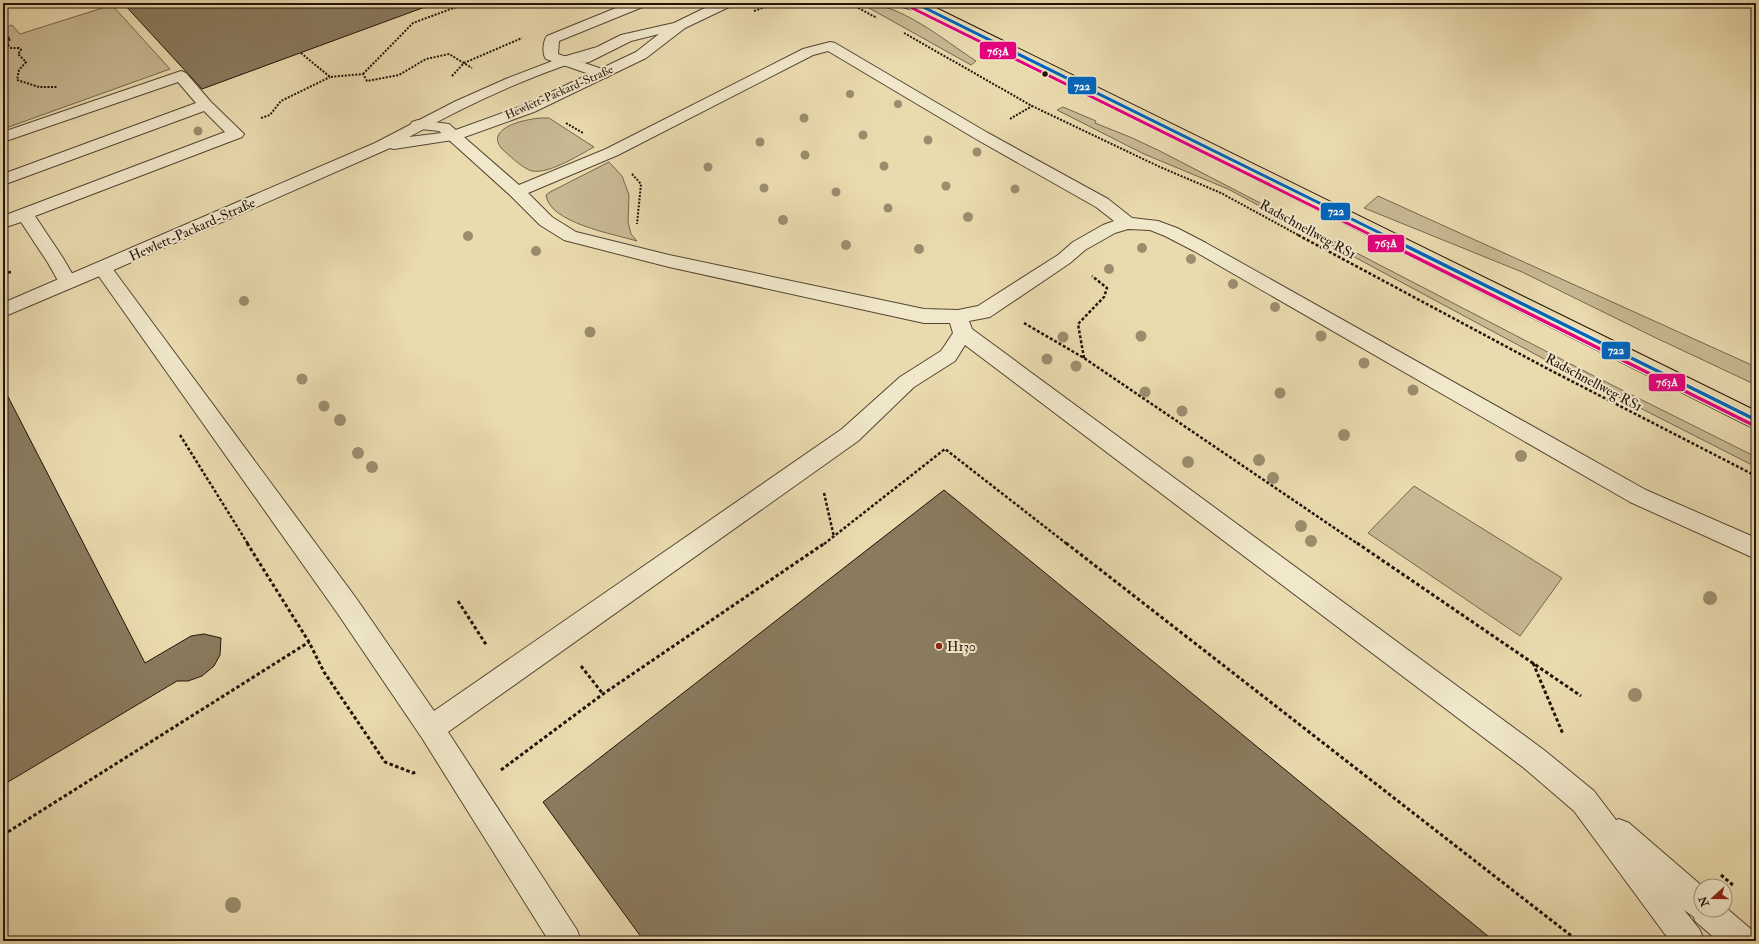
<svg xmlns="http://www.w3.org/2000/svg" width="1759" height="944" viewBox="0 0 1759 944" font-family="'IM FELL Double Pica',serif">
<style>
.green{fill:#c8b993;stroke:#75664e}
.building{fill:#8a7b5f;stroke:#221309}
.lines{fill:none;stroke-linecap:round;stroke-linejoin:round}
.service-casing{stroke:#544532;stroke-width:2}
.minor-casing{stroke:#544532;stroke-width:2}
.primary-casing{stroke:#221309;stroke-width:2}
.path-far2{stroke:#221309;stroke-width:2;stroke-dasharray:2 1.5;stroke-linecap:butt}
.path-far1{stroke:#221309;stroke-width:2.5;stroke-dasharray:3 2;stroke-linecap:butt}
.path{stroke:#221309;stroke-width:3;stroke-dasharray:3.5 2.5;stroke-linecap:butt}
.service{fill:#f1e8cb;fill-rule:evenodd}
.minor{fill:#f1e8cb;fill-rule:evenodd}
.primary{fill:#eadbaf;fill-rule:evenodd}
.bus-1-far1-casing{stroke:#f1e8cb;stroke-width:5}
.bus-1-casing{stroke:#f1e8cb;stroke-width:6}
.bus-2-far1-casing{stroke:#f1e8cb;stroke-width:5}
.bus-2-casing{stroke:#f1e8cb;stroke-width:6}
.bus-1-far1{stroke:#0065bd;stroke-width:3}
.bus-1{stroke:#0065bd;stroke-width:3.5}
.bus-2-far1{stroke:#e5007d;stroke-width:3}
.bus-2{stroke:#e5007d;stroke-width:3.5}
.tree{fill:#9c8d6e}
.bus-dot{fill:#221309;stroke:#f1e8cb;stroke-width:1.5}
.poi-dot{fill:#8f2418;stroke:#f1e8cb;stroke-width:1.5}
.labels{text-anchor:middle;stroke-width:4;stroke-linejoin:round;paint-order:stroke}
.far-street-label{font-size:12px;fill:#221309;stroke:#f1e8cb}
.street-label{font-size:14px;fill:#221309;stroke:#f1e8cb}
.poi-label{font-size:14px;fill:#221309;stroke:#f1e8cb;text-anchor:start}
.line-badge{stroke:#f1e8cb;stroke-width:1.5}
.badge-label{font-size:11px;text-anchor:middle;font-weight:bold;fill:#fff}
</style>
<rect width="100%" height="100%" fill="#eadbaf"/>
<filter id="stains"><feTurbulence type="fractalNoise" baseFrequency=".005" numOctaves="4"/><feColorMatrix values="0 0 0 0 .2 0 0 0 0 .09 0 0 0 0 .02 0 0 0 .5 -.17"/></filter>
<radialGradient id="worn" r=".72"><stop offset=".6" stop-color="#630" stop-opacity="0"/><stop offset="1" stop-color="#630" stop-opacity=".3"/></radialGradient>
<path class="green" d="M860,3C901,3 942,39 976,61L971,65Z
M112,5L170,69L3,129V28L12,25L20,34Z
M1063,107L1096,121L1095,123L1130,137L1158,150L1588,373L1756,457V467L1546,360L1228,189L1144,154L1057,110Z
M543,118H549L594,147C579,155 545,177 529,170C519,165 510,156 502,149C483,127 530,118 543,118Z
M609,162L622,176L629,195L628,222L631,234L637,241C614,234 549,223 546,195L550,192Z
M1378,196L1756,367V385L1654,337L1522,272L1364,208Z
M1414,486L1562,578L1520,636L1368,533Z"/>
<path class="building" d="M123,3H424L425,7L202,89Z
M3,387L145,663L191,636L204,634L221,638L220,655L214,666L202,676L188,681H177L3,785Z
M944,490L1494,941H644L543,802Z"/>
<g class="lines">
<g class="service-casing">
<path id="service" d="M628,3H647L645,6L559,41L558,54L608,71L610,74L608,77L603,78L598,77L546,59C542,54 543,41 547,36Z
M830,42L835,43L988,133L1108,199L1132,218L1158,221L1177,228L1206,243L1646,490L1756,538V559L1630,502L1194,251L1165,236L1150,230L1128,229L1115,233L1085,250L1070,263L990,317L969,321L972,329L1544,750L1594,791L1616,820L1619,819L1629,823L1702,886L1701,910H1725V907L1752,930L1756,941H1718L1695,921L1694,917L1684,910L1700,930L1704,941H1670L1574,811L1524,768L965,345L955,361L914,387L858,441L448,732L577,930L581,941H549L422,738L338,614L93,268L95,264L102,262L109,264L356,598L434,711L842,429L900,377L941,351L953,333L950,323H924L669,267L564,240L540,225L511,196L439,131L412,128L410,125L412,122L418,120L449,124L519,185L606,149L803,49ZM828,51L976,139L1096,207L1114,221L1103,225L1073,242L1058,255L978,306L958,310L924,309L669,255L576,232L552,217L528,193L618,155L813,55Z
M181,71L186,73L211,102L244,134L242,137L35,216L63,258L77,282L75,286L68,288L61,286L48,263L21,222L3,228V216L225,132L204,111L3,185V174L196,103L178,82L3,142V132Z"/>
</g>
<g class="minor-casing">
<path id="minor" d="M715,3H733L731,6L685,28L646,58L534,112L459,139L394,149L390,148L109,272L3,317V303L375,143L454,102L508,78L563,57L597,47L621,35L674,23ZM659,34L636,52L522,106L450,132L409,137C463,107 520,80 578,61L584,63L589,62L631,41Z
M896,3H919L931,6L933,9L931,12L926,13L898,6Z"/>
</g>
<g class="primary-casing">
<path id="primary" d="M908,3H926L1756,411V428L1749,426L910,6Z"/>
</g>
<path class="path-far2" d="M849,3L877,18
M754,11L776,3
M3,32L10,39
M904,33L1032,106L1160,167L1221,193L1300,236
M10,39L7,44L11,48H19L21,50L18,54L26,62L19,70L17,80L39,87H57
M3,40L10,39
M301,53L330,77L363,74L367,81L399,75L426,59L449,54L472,68
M363,74L413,23L467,3
M452,76L464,63L522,38
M261,118L270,115L281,101L330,77
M1010,119L1032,106
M566,123L583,133
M632,174L641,184L637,224"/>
<path class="path-far1" d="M1298,235L1548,369L1756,476
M3,273L12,272
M1024,323L1084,358L1358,544
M1084,358L1078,324L1104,297L1107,288L1092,276
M180,435L248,544
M824,493L834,537
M824,544L945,449L1067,544"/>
<path class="path" d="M247,543L309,642L324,672L385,762L413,773L416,772
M1066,543L1578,941
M1357,543L1581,696
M458,601L487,646
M1533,663L1563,734
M581,666L603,694
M501,770L603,694L825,543
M3,835L309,642
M1721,875L1734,886"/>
<use href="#service" class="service"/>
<use href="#minor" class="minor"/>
<use href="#primary" class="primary"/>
<g class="bus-1-far1-casing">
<path id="bus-1-far1" d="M915,3L1386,236"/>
</g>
<g class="bus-1-casing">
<path id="bus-1" d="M1384,235L1756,420"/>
</g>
<g class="bus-2-far1-casing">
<path id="bus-2-far1" d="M912,8L1373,236"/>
</g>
<g class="bus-2-casing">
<path id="bus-2" d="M1371,235L1753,425"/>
</g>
<use href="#bus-1-far1" class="bus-1-far1"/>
<use href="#bus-1" class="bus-1"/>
<use href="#bus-2-far1" class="bus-2-far1"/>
<use href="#bus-2" class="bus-2"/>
</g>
<g class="tree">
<circle cx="850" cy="94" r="4"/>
<circle cx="898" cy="104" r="4"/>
<circle cx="804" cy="118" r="4.5"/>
<circle cx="198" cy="131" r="4.5"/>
<circle cx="863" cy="135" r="4.5"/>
<circle cx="928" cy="140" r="4.5"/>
<circle cx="760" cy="142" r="4.5"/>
<circle cx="977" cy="152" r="4.5"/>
<circle cx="805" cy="155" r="4.5"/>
<circle cx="884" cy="166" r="4.5"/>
<circle cx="708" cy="167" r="4.5"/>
<circle cx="946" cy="186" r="4.5"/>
<circle cx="764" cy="188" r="4.5"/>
<circle cx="1015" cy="189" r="4.5"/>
<circle cx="836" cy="192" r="4.5"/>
<circle cx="888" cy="208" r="4.5"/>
<circle cx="968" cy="217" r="5"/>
<circle cx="783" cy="220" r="5"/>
<circle cx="468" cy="236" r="5"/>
<circle cx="846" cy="245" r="5"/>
<circle cx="1142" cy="248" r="5"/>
<circle cx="919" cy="249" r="5"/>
<circle cx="536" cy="251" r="5"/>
<circle cx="1191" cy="259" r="5"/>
<circle cx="1109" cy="269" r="5"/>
<circle cx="1233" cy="284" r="5"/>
<circle cx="244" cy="301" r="5"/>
<circle cx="1275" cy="307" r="5"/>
<circle cx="590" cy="332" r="5.5"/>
<circle cx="1141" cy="336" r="5.5"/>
<circle cx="1321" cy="336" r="5.5"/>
<circle cx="1063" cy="337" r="5.5"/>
<circle cx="1047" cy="359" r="5.5"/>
<circle cx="1364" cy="363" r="5.5"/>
<circle cx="1076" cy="366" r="5.5"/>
<circle cx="302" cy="379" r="5.5"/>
<circle cx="1413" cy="390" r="5.5"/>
<circle cx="1145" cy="392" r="5.5"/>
<circle cx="1280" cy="393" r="5.5"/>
<circle cx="324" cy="406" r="5.5"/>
<circle cx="1182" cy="411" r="5.5"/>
<circle cx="340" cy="420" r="6"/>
<circle cx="1344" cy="435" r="6"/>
<circle cx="358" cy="453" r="6"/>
<circle cx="1521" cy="456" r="6"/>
<circle cx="1259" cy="460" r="6"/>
<circle cx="1188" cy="462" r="6"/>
<circle cx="372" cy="467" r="6"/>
<circle cx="1273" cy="478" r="6"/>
<circle cx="1301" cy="526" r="6"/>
<circle cx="1311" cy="541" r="6"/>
<circle cx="1710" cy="598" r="7"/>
<circle cx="1635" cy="695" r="7"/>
<circle cx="233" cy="905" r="8"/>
</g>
<circle class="bus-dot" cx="1045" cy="74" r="3.5"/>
<circle class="poi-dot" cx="939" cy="646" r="4"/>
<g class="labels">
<g class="far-street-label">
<text transform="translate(559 92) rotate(-24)" y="4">Hewlett-Packard-Straße</text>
</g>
<g class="street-label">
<text transform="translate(192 229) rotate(-24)" y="5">Hewlett-Packard-Straße</text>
<text transform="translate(1308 229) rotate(29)" y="5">Radschnellweg RS1</text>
<text transform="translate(1594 382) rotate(28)" y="5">Radschnellweg RS1</text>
</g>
<g class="poi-label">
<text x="947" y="651">H130</text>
</g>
</g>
<g class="line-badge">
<rect x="979" y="41" width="38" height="19" rx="4" fill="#e5007d"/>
<rect x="1067" y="76" width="30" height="19" rx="4" fill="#0065bd"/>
<rect x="1320" y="202" width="31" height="19" rx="4" fill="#0065bd"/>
<rect x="1367" y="234" width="38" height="19" rx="4" fill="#e5007d"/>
<rect x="1601" y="341" width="30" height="19" rx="4" fill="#0065bd"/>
<rect x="1648" y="373" width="38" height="19" rx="4" fill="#e5007d"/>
</g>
<g class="badge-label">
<text x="998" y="55">763A</text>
<text x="1082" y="90">722</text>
<text x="1336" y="215">722</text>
<text x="1386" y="247">763A</text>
<text x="1616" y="354">722</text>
<text x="1667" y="386">763A</text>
</g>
<rect width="1759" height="944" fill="none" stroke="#eadbaf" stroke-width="16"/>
<rect x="4" y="4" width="1751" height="936" fill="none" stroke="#221309" stroke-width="2"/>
<rect x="8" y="8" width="1743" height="928" fill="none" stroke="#221309"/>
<g transform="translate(1713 898) rotate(249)"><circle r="19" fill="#f1e8cb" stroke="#9e937d"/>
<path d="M0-3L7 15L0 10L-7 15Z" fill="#8f2418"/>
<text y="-6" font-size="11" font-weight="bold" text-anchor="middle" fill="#221309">N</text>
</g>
<rect width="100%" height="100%" filter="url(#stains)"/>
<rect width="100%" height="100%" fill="url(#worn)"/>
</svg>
